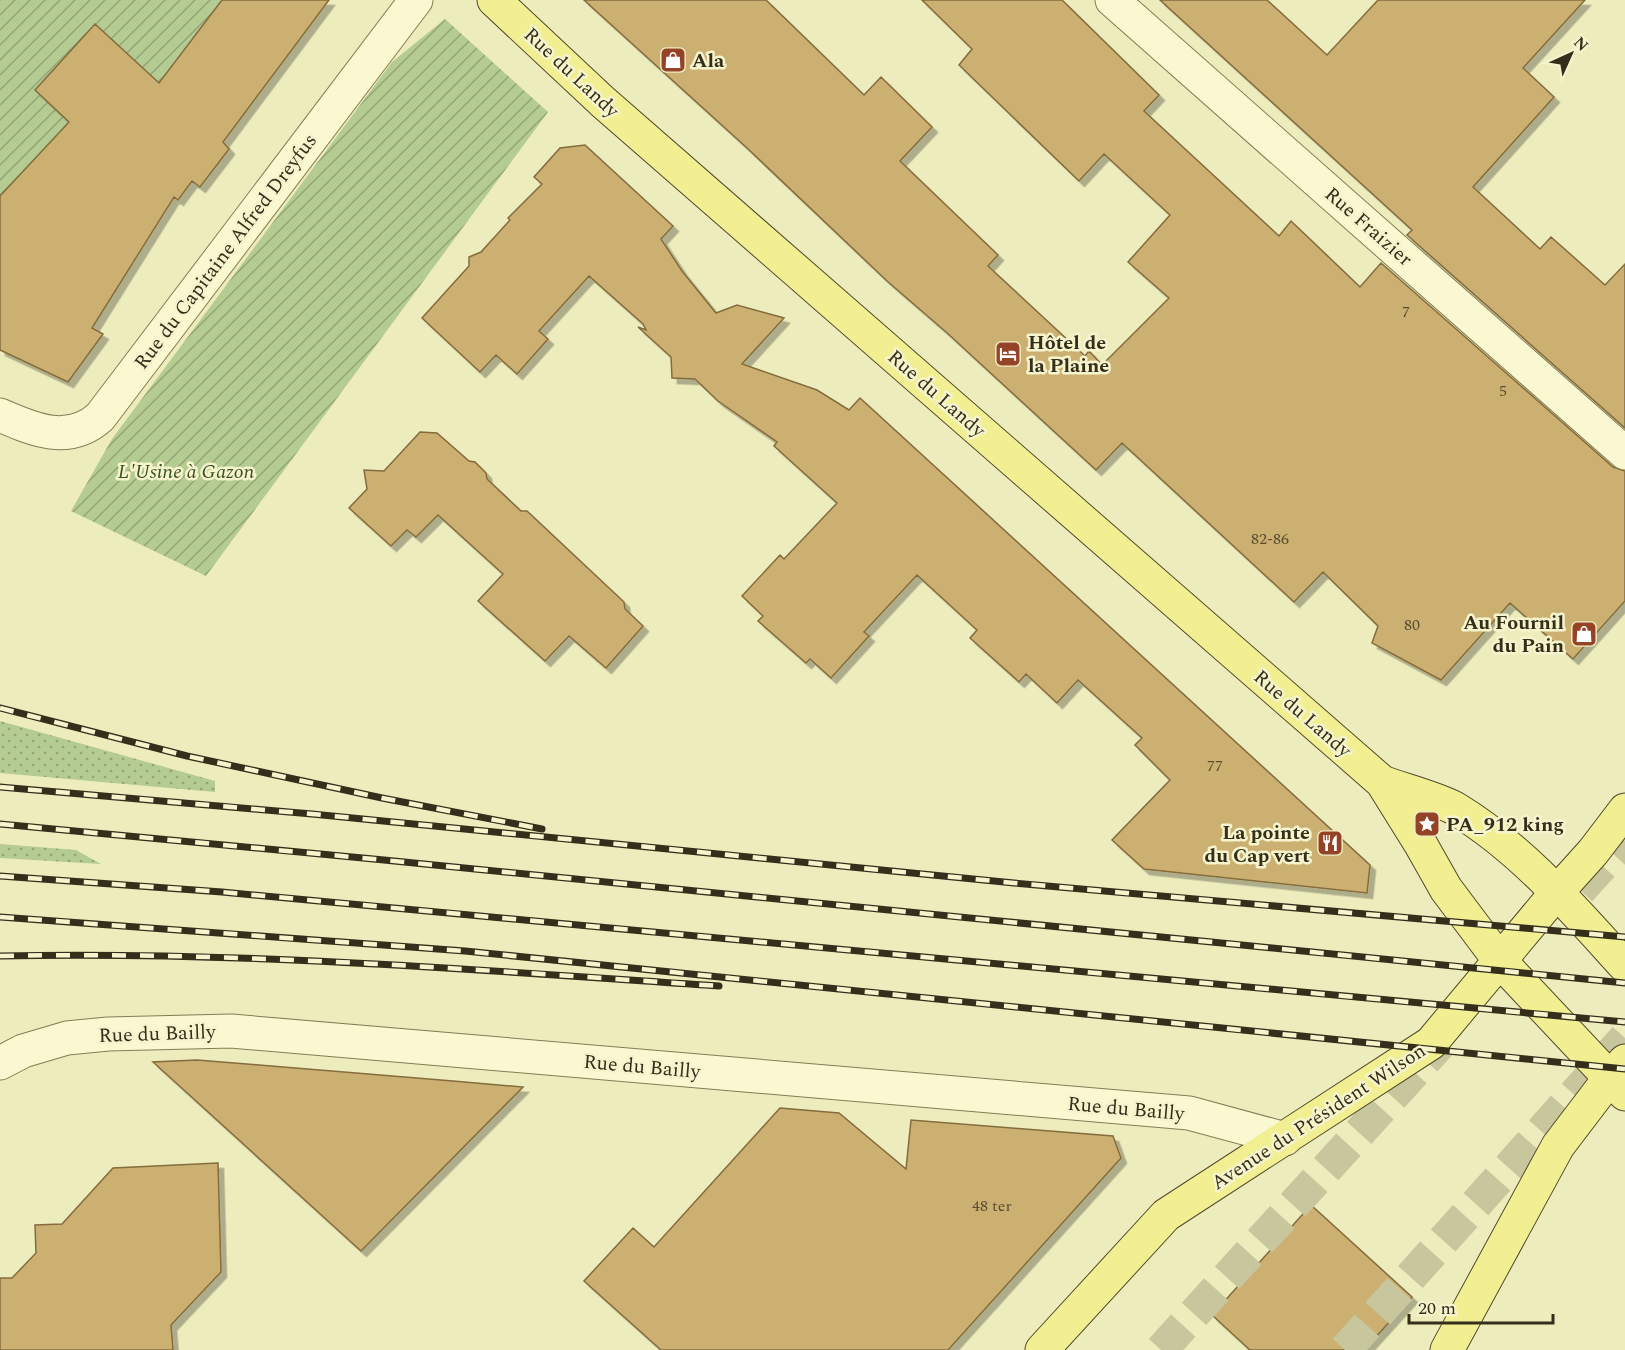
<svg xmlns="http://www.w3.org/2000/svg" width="1625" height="1350" viewBox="0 0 1625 1350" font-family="Spectral,serif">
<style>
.grass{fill:url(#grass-dots)}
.garden{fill:url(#garden-furrows)}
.building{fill:#ccb072;stroke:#846c3c;stroke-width:1.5;filter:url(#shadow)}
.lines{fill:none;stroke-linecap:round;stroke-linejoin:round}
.highway-tunnel{stroke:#c8c69d;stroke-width:33;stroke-dasharray:33 16;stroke-linecap:butt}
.minor-casing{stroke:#857c56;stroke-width:35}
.major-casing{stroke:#52482b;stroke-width:35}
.minor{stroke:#f9f8d0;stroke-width:33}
.major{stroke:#f2ef93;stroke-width:33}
.rail-casing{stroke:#342e1b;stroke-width:7}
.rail{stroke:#f5f4cc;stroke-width:4.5;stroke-dasharray:14;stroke-linecap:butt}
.labels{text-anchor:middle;stroke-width:5;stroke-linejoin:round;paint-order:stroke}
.number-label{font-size:16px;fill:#5a4e31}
.poi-label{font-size:20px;font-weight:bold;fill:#342e1b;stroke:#f5f4cc;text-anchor:start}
.street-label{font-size:20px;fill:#342e1b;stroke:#f5f4cc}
.park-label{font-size:20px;font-style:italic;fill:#385121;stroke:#f5f4cc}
</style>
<defs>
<pattern id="grass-dots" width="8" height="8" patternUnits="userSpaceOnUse" patternTransform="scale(1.5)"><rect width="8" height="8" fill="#b4cb91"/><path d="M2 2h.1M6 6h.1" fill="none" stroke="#93a576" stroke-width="1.8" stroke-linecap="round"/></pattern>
<pattern id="garden-furrows" width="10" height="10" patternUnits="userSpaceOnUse" patternTransform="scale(1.5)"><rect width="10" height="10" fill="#b4cb91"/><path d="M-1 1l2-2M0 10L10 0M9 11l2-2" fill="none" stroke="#93a576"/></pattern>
<filter id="shadow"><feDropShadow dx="5.5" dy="5.5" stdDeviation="0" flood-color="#0004"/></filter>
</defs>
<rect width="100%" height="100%" fill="#edecbd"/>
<path class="grass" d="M0,721L215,781V792L0,773Z
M0,844L76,850L101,864L0,858Z"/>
<path class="garden" d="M0,0H222L159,83L35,90L106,155L0,208Z
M445,19L548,112L206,576L71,511L112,439L392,62Z"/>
<path class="building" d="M222,0H329L223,142L229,149L200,187L192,181L178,200L174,197L92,328L103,334L68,382L0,350V196L69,122L35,90L95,24L159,83Z
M584,0H766L864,95L881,77L932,127L900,161L998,255L988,266L1085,356L1089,351L1102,365L1169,298L1128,262L1170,215L1104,154L1079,181L959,65L972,49L922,0H1062L1159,95L1144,111L1279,236L1291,221L1360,287L1381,263L1613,467L1625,471V601L1573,659L1510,603L1441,680L1372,643L1378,626L1323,572L1294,602L1122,443L1096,470L946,332L887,281L747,148Z
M1160,0H1267L1327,55L1378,0H1585L1523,68L1554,97L1473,187L1540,249L1551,237L1605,285L1625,264V428L1407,235L1412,230Z
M585,145L673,226L661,239L682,271L716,313L737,305L784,318L742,364L817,390L849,410L860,398L1370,865L1367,893L1144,869L1112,840L1170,780L1135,745L1142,738L1078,680L1057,703L1026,674L1019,682L970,638L977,630L917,575L864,632L869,636L831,678L810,659L806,663L758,621L763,616L742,596L780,555L784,559L837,503L774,446L777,442L718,401L695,379L672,378L671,357L638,327L646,330L643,324L589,276L539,331L548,339L517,374L496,355L480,372L422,318L469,266V257L481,252L510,220L508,218L542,184L534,177L560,148Z
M420,432L437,433L469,461L475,462L486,473L487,479L521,511H527L624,602L625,609L643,626L606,668L569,636L545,661L478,601L503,574L438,515L416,537L407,530L391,546L349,508L367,489L364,470L384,471Z
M197,1060L453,1081L523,1087L361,1251L153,1062Z
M780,1108L839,1113L906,1169L911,1120L1113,1136L1121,1158L948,1350H661L584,1281L633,1228L654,1247Z
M218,1163L221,1272L171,1325L173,1350H0V1278H12L36,1253L35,1225L62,1224L113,1168Z
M1311,1205L1412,1297L1364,1350H1250L1212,1315Z"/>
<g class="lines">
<path class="highway-tunnel" d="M1580,890L1625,841
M1161,1350L1442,1042
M1345,1350L1625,1038"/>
<g class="minor-casing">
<path id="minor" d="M1112,0L1625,453
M0,415C34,430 69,445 100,417L416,0
M0,1063L23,1051L67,1038L108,1034L231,1031L1189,1113L1285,1139"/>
</g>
<g class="major-casing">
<path id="major" d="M494,0L603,102L1382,782L1420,843L1446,889L1500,961L1625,1094
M1382,782C1403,790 1439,799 1456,809C1522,849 1574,910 1625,966
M1042,1350L1166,1215L1431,1043L1557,892L1593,852L1625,810
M1447,1350L1558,1146L1609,1079L1625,1061"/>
</g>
<use href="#minor" class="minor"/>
<use href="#major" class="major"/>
<g class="rail-casing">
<path id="rail" d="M0,708L187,756L382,798L542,829
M0,787L312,814L1014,883L1625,937
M0,824L384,860L1625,983
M0,876L222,892L1625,1022
M0,917L465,951L1625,1069
M0,956C240,951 480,970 719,986"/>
</g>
<use href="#rail" class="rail"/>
</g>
<defs>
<g id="shop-square" transform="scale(1.35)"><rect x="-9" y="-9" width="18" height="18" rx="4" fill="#944326" stroke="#f5f4cc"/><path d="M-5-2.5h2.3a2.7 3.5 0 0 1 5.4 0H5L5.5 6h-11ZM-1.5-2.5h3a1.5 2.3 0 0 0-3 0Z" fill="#fff"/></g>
<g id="hotel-square" transform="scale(1.35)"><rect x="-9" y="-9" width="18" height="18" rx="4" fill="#944326" stroke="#f5f4cc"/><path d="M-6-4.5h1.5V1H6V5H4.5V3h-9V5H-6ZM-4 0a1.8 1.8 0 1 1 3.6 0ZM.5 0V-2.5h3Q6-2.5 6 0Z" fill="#fff"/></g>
<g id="sight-square" transform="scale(1.35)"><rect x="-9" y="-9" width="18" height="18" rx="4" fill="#944326" stroke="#f5f4cc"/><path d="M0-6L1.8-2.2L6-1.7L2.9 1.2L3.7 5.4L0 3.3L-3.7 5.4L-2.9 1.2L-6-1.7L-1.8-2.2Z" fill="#fff"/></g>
<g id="restaurant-square" transform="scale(1.35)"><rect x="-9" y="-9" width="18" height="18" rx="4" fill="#944326" stroke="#f5f4cc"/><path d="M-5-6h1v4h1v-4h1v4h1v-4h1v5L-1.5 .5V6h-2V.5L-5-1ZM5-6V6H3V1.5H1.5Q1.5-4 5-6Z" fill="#fff"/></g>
</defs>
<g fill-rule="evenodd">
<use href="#shop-square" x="673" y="60"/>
<use href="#hotel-square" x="1008" y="354"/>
<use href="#shop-square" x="1584" y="634"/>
<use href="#sight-square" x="1427" y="824"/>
<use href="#restaurant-square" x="1330" y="843"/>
</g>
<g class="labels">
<g class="number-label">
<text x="1406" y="317">7</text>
<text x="1503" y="396">5</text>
<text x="1270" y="544">82-86</text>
<text x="1412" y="630">80</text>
<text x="1215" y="771">77</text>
<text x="992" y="1211">48 ter</text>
</g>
<g class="poi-label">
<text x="692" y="67">Ala</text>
<text x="1028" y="349">Hôtel de<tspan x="1028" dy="23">la Plaine</tspan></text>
<text x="1564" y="629" text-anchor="end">Au Fournil<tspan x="1564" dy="23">du Pain</tspan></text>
<text x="1446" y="831">PA_912 king</text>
<text x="1310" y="839" text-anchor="end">La pointe<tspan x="1310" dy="23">du Cap vert</tspan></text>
</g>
<g class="street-label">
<text transform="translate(572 72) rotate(43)" y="7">Rue du Landy</text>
<text transform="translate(1369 226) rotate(41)" y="7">Rue Fraizier</text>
<text transform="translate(225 251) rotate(-53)" y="7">Rue du Capitaine Alfred Dreyfus</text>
<text transform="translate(937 393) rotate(41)" y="7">Rue du Landy</text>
<text transform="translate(1303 713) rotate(41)" y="7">Rue du Landy</text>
<text transform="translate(157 1033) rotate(-2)" y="7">Rue du Bailly</text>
<text transform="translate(642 1066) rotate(5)" y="7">Rue du Bailly</text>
<text transform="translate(1126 1108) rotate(5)" y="7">Rue du Bailly</text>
<text transform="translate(1318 1116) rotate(-33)" y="7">Avenue du Président Wilson</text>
</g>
<g class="park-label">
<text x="186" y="478">L'Usine à Gazon</text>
</g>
</g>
<g transform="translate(1571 54) rotate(45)" stroke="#f5f4cc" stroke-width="4.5" paint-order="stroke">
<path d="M0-4.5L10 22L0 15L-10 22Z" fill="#342e1b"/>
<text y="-9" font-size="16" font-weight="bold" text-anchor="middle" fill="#342e1b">N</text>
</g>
<path d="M1409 1314v9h144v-9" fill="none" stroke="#342e1b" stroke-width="3"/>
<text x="1418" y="1314" font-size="18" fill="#342e1b" stroke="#f5f4cc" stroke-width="4.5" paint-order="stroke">20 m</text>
</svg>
